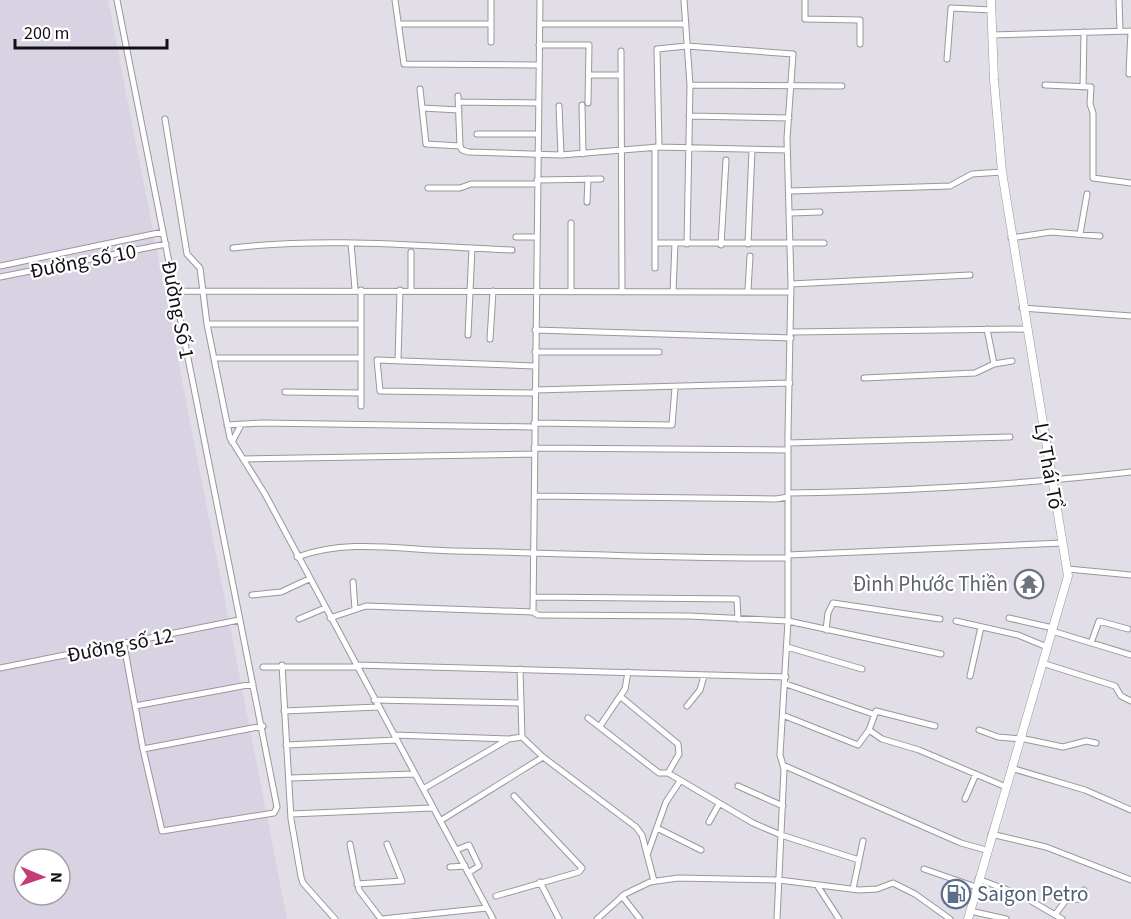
<svg xmlns="http://www.w3.org/2000/svg" width="1131" height="919" viewBox="0 0 1131 919" font-family="'Source Sans 3',sans-serif">
<style>
.built{fill:#d9d2e3;fill-rule:evenodd}
.lines{fill:none;stroke-linecap:round;stroke-linejoin:round}
.street-casing{stroke:#99969e;stroke-width:7}
.secondary-casing{stroke:#99969e;stroke-width:9}
.street{stroke:#fff;stroke-width:5}
.secondary{stroke:#fff;stroke-width:8}
.labels{text-anchor:middle;stroke-width:4.5;stroke-linejoin:round;paint-order:stroke}
.street-label{font-size:21px;fill:#121014;stroke:#fff}
.worship-label{font-size:21px;fill:#5b616d;stroke:#fff;text-anchor:end}
.service-label{font-size:21px;fill:#4e5e75;stroke:#fff;text-anchor:start}
</style>
<rect width="100%" height="100%" fill="#e1dee7"/>
<path class="built" d="M0,0H108L287,919H0ZM24,859H60V895H24Z"/>
<g class="lines">
<g class="street-casing">
<path id="street" d="M117,0L277,807L274,813L162,831L143,749L124,645
M395,0L404,64L539,65
M684,0L690,85L687,244
M805,0V19L860,20V44
M1119,0L1120,31
M398,24H491
M540,24H686
M992,35L1131,31
M491,42V0
M539,45H589L588,103
M621,51L622,292
M947,59L951,8L992,10
M1129,74L1131,31
M589,75H621
M690,85L842,86
M1045,85L1091,87L1090,104L1093,113V178L1131,183
M1083,87L1084,32
M420,89L426,144L460,146L462,150L469,152L561,155L659,147L787,150
M458,96L460,146
M459,102L538,103
M582,105L583,154
M559,106L561,155
M422,108L459,110
M689,116L789,118
M165,119L187,254L200,268L207,324L230,438L265,494L493,919
M477,134H538
M655,147V268
M659,147L657,49L687,46L793,54L787,138L791,284L788,433V621L780,755L784,769L777,919
M537,180L601,179
M428,188H460L471,184H537
M790,191L950,186L972,174L1002,172
M587,202L588,179
M791,213L820,212
M571,223V292
M1080,234L1087,194
M516,237H537
M1011,238L1051,232L1100,236
M351,243L355,289
M656,243H675
M748,244L752,150
M721,245L726,160
M233,248C325,237 419,246 512,250
M0,266L163,232
M0,277L166,244
M791,284L970,275
M411,290V252
M748,290L750,256
M175,291L791,292
M673,292L675,243H824
M1022,308L1131,316
M207,324H361
M987,329L994,364
M535,330L791,338
M791,332L1026,329
M468,335L472,248
M490,339L493,291
M535,352H659
M214,358H361
M398,360L400,290
M864,378L975,373L994,364L1012,361
M535,390L790,383
M285,392L361,393
M535,393L380,391L377,360L535,366
M361,406V290
M534,423L672,425L675,388
M227,425L262,423L534,427
M232,442L241,425
M788,443L1010,437
M534,448L788,450
M244,459L534,454
M788,493C903,491 1017,485 1131,472
M535,496L776,499L788,497
M788,555L1063,543
M297,557C349,538 402,550 455,551C566,553 677,559 788,558
M1068,569L1131,575
M353,582L355,609
M252,595L281,592L309,579
M534,597L737,599L738,619
M533,612L540,0
M330,618L366,606L533,612L538,615L689,616L788,621L941,654
M1009,618L1053,628
M299,619L325,608
M956,621L1018,635L1047,647
M826,630L828,613L833,603L940,619
M1052,631L1131,655
M1091,643L1099,621L1128,629
M787,647L862,669
M1042,663L1115,686L1121,696L1131,701
M282,665L291,819L301,877L303,883L335,919
M356,665L786,677
M263,667H357
M0,668L239,620
M520,669L522,737L543,757L636,827L642,835L654,881
M970,676L981,627
M786,684L873,714
M621,697L678,744L679,754L668,773
M374,700L520,703
M135,706L253,684
M687,706L700,690L704,676
M284,711L378,707
M785,716L858,745L869,730L876,711L935,726
M588,718L659,773H668L753,823L781,835L859,860
M600,726L625,689L628,672
M869,730L882,739L919,750L1006,787
M979,730L998,737L1020,739
M394,735L509,739L522,737
M1020,738L1063,747L1086,741L1096,743
M286,745L397,740
M143,749L263,726
M785,766L961,843L986,850
M1011,768L1085,790L1131,810
M290,778L414,774
M738,786L783,806
M423,789L507,740
M965,799L976,774
M291,814L432,808
M440,821L543,757
M709,822L719,804
M657,828L701,850
M991,834L1046,847L1131,880
M350,844L359,890L381,919
M456,850L469,845L479,866L468,873
M647,855L666,802L680,781
M450,867L465,866
M924,869L976,887
M978,879L1021,895L1062,919
M540,882L559,919
M357,884L402,881L387,844
M817,885L839,919
M853,889L863,841
M496,896L579,872L582,868L514,796
M622,896L640,919
M970,911L1006,919
M1055,915L1066,900L1079,899L1084,890
M382,919L487,908
M597,919L625,894L650,882L678,878L779,880L859,890L877,889L893,883L915,894L950,919"/>
</g>
<g class="secondary-casing">
<path id="secondary" d="M968,919L1068,576L1002,172L994,80L991,0"/>
</g>
<use href="#street" class="street"/>
<use href="#secondary" class="secondary"/>
</g>
<defs>
<g id="temple-ring" transform="scale(1.5)"><circle r="9.5" fill="#fff" stroke="#6b7280" stroke-width="1.5"/><path d="M0-6L5-2H3V0L6.5 2.5H4V6H1.5V3h-3V6H-4V2.5H-6.5L-3 0V-2H-5Z" fill="#6b7280"/></g>
<g id="fuel-ring" transform="scale(1.5)"><circle r="9.5" fill="#fff" stroke="#5c6f8a" stroke-width="1.5"/><path d="M-5.5-6h7V0h2V4h1.3V-2.5L3-4.5l.8-.8L6-3V5H2.5V1h-1V6h-7ZM-4.2-4.7v3.2H.2V-4.7Z" fill="#5c6f8a"/></g>
</defs>
<g fill-rule="evenodd">
<use href="#temple-ring" x="1029" y="584"/>
<use href="#fuel-ring" x="956" y="894"/>
</g>
<g class="labels">
<g class="street-label">
<text transform="translate(83 261) rotate(-11)" y="7">Đường số 10</text>
<text transform="translate(178 310) rotate(79)" y="7">Đường Số 1</text>
<text transform="translate(1049 466) rotate(80)" y="7">Lý Thái Tổ</text>
<text transform="translate(120 645) rotate(-11)" y="7">Đường số 12</text>
</g>
<g class="worship-label">
<text x="1008" y="591">Đình Phước Thiền</text>
</g>
<g class="service-label">
<text x="977" y="901">Saigon Petro</text>
</g>
</g>
<g transform="translate(42 877) rotate(92)"><circle r="28" fill="#ffffff" stroke="#a09fa1" stroke-width="1.5"/>
<path d="M0-4.5L10 22L0 15L-10 22Z" fill="#c53c76"/>
<text y="-9" font-size="16" font-weight="bold" text-anchor="middle" fill="#121014">N</text>
</g>
<path d="M15 39v9h152v-9" fill="none" stroke="#121014" stroke-width="3"/>
<text x="24" y="39" font-size="18" fill="#121014" stroke="#ffffff" stroke-width="4.5" paint-order="stroke">200 m</text>
</svg>
